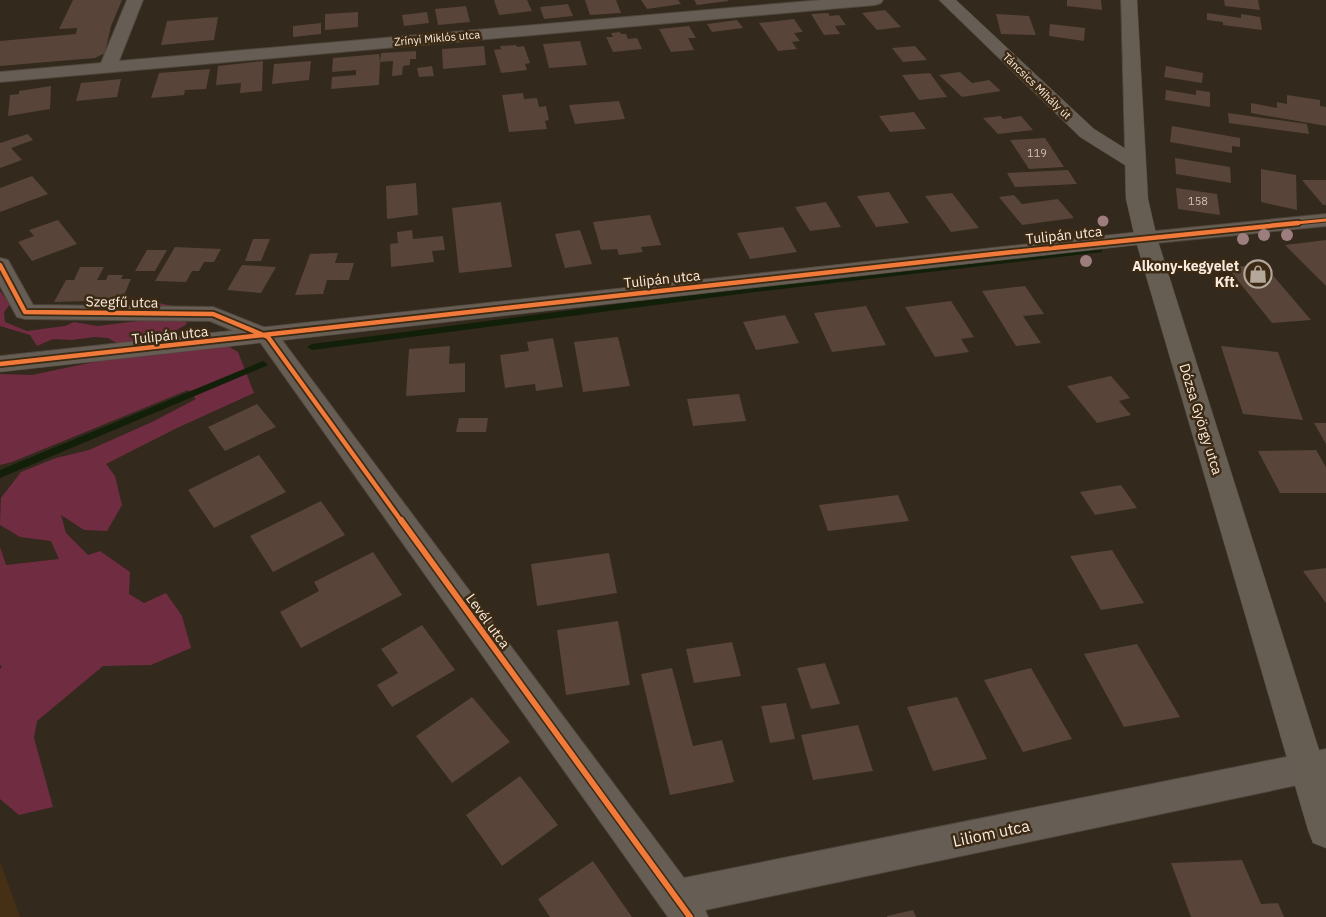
<svg xmlns="http://www.w3.org/2000/svg" width="1326" height="917" viewBox="0 0 1326 917" font-family="'IBM Plex Sans',sans-serif">
<style>
.built{fill:#452f15}
.green{fill:#702d41}
.lines{fill:none;stroke-linecap:round;stroke-linejoin:round}
.stream{fill:#132009;fill-rule:evenodd}
.building{fill:#584439}
.minor-casing{stroke:#4f463c;stroke-width:2}
.tertiary-casing{stroke:#4f463c;stroke-width:1}
.secondary-casing{stroke:#4f463c;stroke-width:1}
.minor{fill:#665d54;fill-rule:evenodd}
.tertiary{fill:#665d54;fill-rule:evenodd}
.secondary{fill:#665e52;fill-rule:evenodd}
.cycleway-far2-casing{stroke:#3c2a14;stroke-width:5}
.cycleway-far1-casing{stroke:#3c2a14;stroke-width:8}
.cycleway-casing{stroke:#3c2a14;stroke-width:9}
.cycleway-far2{stroke:#f17a3a;stroke-width:3}
.cycleway-far1{stroke:#f17a3a;stroke-width:4.5}
.cycleway{stroke:#f17a3a;stroke-width:6}
.tree{fill:#9d7d7e}
.labels{text-anchor:middle;stroke-width:5;stroke-linejoin:round;paint-order:stroke}
.far-street-label{font-size:11px;fill:#f9ecdf;stroke:#3c2a14}
.number-label{font-size:11px;fill:#d1c2b6}
.street-label{font-size:14px;fill:#f9ecdf;stroke:#3c2a14}
.poi-label{font-size:14px;font-weight:bold;fill:#f9ecdf;stroke:#3c2a14;text-anchor:end}
.near-street-label{font-size:16px;fill:#f9ecdf;stroke:#3c2a14}
</style>
<rect width="100%" height="100%" fill="#33291d"/>
<path class="built" d="M0,861L20,917H0Z"/>
<path class="green" d="M0,291L10,304L4,312L5,322L27,331L65,326L74,322L97,326L138,321L153,302L179,307L187,324L163,338L144,345L122,346L108,338L94,337L72,340L53,339L37,346L30,335L0,326Z
M212,337L238,352L254,393L177,428L106,464L115,476L122,505L107,531L84,530L61,515L66,533L88,555L100,551L130,572L129,594L144,603L166,593L182,616L191,648L151,665L103,666L37,721L34,738L53,807L19,815L0,799V669L2,666L0,665V547L6,565L59,559L51,541L20,537L0,525L1,498L21,472L56,458L89,450L152,422L196,399L188,390L12,462L0,465V374L32,375Z"/>
<g class="lines">
<path class="stream" d="M1099,248H1102V252L755,292L312,350L307,347L312,344L755,286Z
M263,361L268,364L266,366L0,478V470Z"/>
</g>
<path class="building" d="M73,0H122L111,26L105,53L95,58L0,66V41L76,34L77,28L59,29Z
M494,0H527L532,11L499,15Z
M585,0H616L621,13L590,15Z
M641,0H678L681,4L647,9Z
M694,0H728V1L697,5Z
M1067,0H1101L1102,10L1067,6Z
M1224,0H1258L1260,10L1225,6Z
M568,4L573,16L544,19L540,7Z
M466,6L470,22L438,25L435,9Z
M885,10L901,27L877,30L862,13Z
M358,12V27L325,30V14Z
M427,12L429,23L404,26L402,15Z
M828,13L830,16L839,15L846,25L835,26L840,34L824,35L811,14Z
M1207,13L1241,18V14L1260,17L1262,30L1223,25V22L1207,20Z
M996,14L1029,16L1036,35L1001,34Z
M218,17L214,40L161,45L167,21Z
M794,19L803,32L794,33L800,41L792,42L797,49L778,51L759,23Z
M737,20L743,28L712,32L707,24Z
M321,23V34L293,37V26Z
M1050,24L1085,28L1084,41L1049,36Z
M689,26L696,38H688L694,50L671,52L659,29Z
M620,32L621,34H626L628,39L637,38L642,49L613,52L606,37H613L611,33Z
M580,41L587,65L549,68L543,44Z
M516,45L517,47L524,46L530,63L525,64L527,70L501,73L494,50L501,49L500,46Z
M484,46L486,65L443,69L442,49Z
M915,46L927,60L903,62L892,48Z
M416,51V59H410V65L403,66L402,75L392,76L393,61L380,62L379,85L331,89L332,77L356,75V70L332,72L333,58L379,54L380,62L381,53Z
M263,61L262,91L240,93L241,83L216,85L218,66Z
M311,61L309,80L272,84L274,64Z
M432,66L434,76L419,77L417,68Z
M1166,66L1203,73L1202,83L1164,77Z
M210,69L206,89L185,90L184,95L151,98L159,73Z
M960,72L972,83L989,80L1001,91L962,97L939,75Z
M930,73L947,97L919,100L902,75Z
M121,79L117,97L76,101L81,83Z
M51,86L50,109L8,116L10,95L19,94V91Z
M1166,90L1196,95V90L1210,92V107L1165,100Z
M523,93L524,99L537,98L539,107L546,106L549,120L545,121L547,129L509,132L502,95Z
M1287,95L1320,100V106L1326,107V126L1251,113V103L1277,108V102L1287,104Z
M619,101L625,119L575,124L569,105Z
M914,112L926,129L890,132L879,116Z
M1228,113L1307,124L1309,134L1229,123Z
M1001,116L1003,119L1021,116L1033,130L998,134L983,118Z
M1172,126L1240,138V147L1232,146V153L1170,142Z
M28,134L33,140L11,148L22,160L0,168V143Z
M1045,138L1064,167L1029,169L1010,140Z
M1175,158L1230,167L1231,183L1176,174Z
M1261,169L1296,175L1297,210L1261,202Z
M1068,170L1077,184L1015,187L1007,173Z
M32,176L48,194L0,212V188Z
M1302,180H1326V205H1323Z
M416,183L418,215L387,219L386,186Z
M1176,188L1217,194L1220,215L1178,209Z
M889,192L909,223L876,227L857,196Z
M952,193L979,228L951,232L925,196Z
M1014,195L1022,204L1058,199L1074,218L1022,225L999,197Z
M501,202L512,267L459,273L452,208Z
M826,202L841,227L810,231L795,207Z
M650,215L661,245L641,247L643,252L619,255L617,249L601,250L593,222Z
M58,220L77,244L32,261L18,242L34,236L29,230Z
M783,227L797,252L750,259L737,233Z
M412,230L413,239L443,236L445,250L432,251L434,262L391,267L390,244L398,243L397,232Z
M580,230L592,264L565,268L555,234Z
M253,239H270L261,261H245Z
M1326,240V286L1285,245Z
M175,247L221,249L214,262H204L199,271H192L186,282L155,281Z
M147,250H167L155,271H135Z
M338,253L335,263H354L349,280H327L323,294L295,295L310,254Z
M242,265L276,267L261,293L227,290Z
M1264,265L1311,320L1272,323L1227,267Z
M80,267H104L97,280H106L108,275H123L121,279H131L122,300L54,302L66,280H74Z
M1025,286L1044,314L1023,316L1041,343L1016,346L982,291Z
M951,301L974,337L961,339L969,352L935,357L905,307Z
M866,306L886,345L832,352L814,313Z
M785,315L799,343L756,350L743,322Z
M618,337L630,386L583,392L574,342Z
M553,338L563,387L536,391L535,384L505,388L500,355L529,351L527,342Z
M450,346L449,364L465,363V392L406,396L409,349Z
M1221,346L1278,352L1303,420L1243,414Z
M1111,376L1130,398L1119,401L1131,415L1097,423L1067,386Z
M739,394L746,421L693,426L687,399Z
M257,404L276,427L225,451L208,427Z
M459,418H488L486,432H456Z
M1314,423H1326V444Z
M1316,450L1326,467V493H1280L1258,451Z
M259,455L286,492L214,528L188,490Z
M1121,485L1137,508L1095,515L1080,492Z
M898,495L909,521L828,531L819,505Z
M321,501L345,535L273,572L250,536Z
M1112,550L1144,603L1101,610L1070,556Z
M373,552L402,595L301,648L280,612L319,591L314,582Z
M609,553L617,593L537,606L531,564Z
M1326,568V603L1303,571Z
M618,621L630,685L566,695L557,630Z
M422,625L455,670L392,707L377,685L398,673L381,649Z
M732,642L741,676L694,683L686,649Z
M1137,644L1180,717L1124,727L1084,654Z
M825,663L840,704L811,709L797,668Z
M672,668L693,746L722,740L734,782L670,795L641,674Z
M1031,668L1072,739L1023,752L984,680Z
M472,697L510,742L452,783L416,736Z
M957,697L987,759L933,771L907,707Z
M786,703L795,739L770,743L761,706Z
M858,725L873,771L813,780L801,735Z
M520,776L558,825L502,866L466,815Z
M1242,860L1261,904L1278,903L1284,917H1191L1171,863Z
M593,861L632,917H550L538,899Z
M913,910L916,917H887V916Z"/>
<g class="lines">
<g class="minor-casing">
<path id="minor" d="M127,0H143L119,61L821,0H883L881,3L875,5L0,82V72L101,63Z
M1326,214V226L1146,244L1139,242L1135,238L1139,234L1146,232Z
M0,258L8,260L33,305L213,307L276,332L684,878L1326,749V779L705,910L708,917H668L260,342L210,321L25,319L17,317L0,286Z"/>
</g>
<g class="tertiary-casing">
<path id="tertiary" d="M939,0H956L1094,129L1142,159L1145,163L1142,167L1135,169L1128,167L1080,137Z
M1146,231L1154,233L1157,238L1154,243L0,372V356Z"/>
</g>
<g class="secondary-casing">
<path id="secondary" d="M1121,0H1137L1148,199L1157,238L1326,772V848L1313,843L1308,830L1135,238L1126,199Z"/>
</g>
<use href="#minor" class="minor"/>
<use href="#tertiary" class="tertiary"/>
<use href="#secondary" class="secondary"/>
<g class="cycleway-far2-casing">
<path id="cycleway-far2" d="M1286,224L1326,220"/>
</g>
<g class="cycleway-far1-casing">
<path id="cycleway-far1" d="M0,265L25,312L213,314L268,337L402,522
M0,364L994,254L1298,223"/>
</g>
<g class="cycleway-casing">
<path id="cycleway" d="M401,520L690,917"/>
</g>
<use href="#cycleway-far2" class="cycleway-far2"/>
<use href="#cycleway-far1" class="cycleway-far1"/>
<use href="#cycleway" class="cycleway"/>
</g>
<g class="tree">
<circle cx="1103" cy="221" r="5.5"/>
<circle cx="1264" cy="235" r="6"/>
<circle cx="1287" cy="235" r="6"/>
<circle cx="1243" cy="239" r="6"/>
<circle cx="1086" cy="261" r="6"/>
</g>
<defs>
<g id="shop-ring" transform="scale(1.4375)"><circle r="9.5" fill="#3c2a14" stroke="#b4a89b" stroke-width="1.5"/><path d="M-5-2.5h2.3a2.7 3.5 0 0 1 5.4 0H5L5.5 6h-11ZM-1.5-2.5h3a1.5 2.3 0 0 0-3 0Z" fill="#b4a89b"/></g>
</defs>
<g fill-rule="evenodd">
<use href="#shop-ring" x="1258" y="274"/>
</g>
<g class="labels">
<g class="far-street-label">
<text transform="translate(437 38) rotate(-5)" y="4">Zrínyi Miklós utca</text>
<text transform="translate(1037 86) rotate(44)" y="4">Táncsics Mihály út</text>
</g>
<g class="number-label">
<text x="1037" y="157">119</text>
<text x="1198" y="205">158</text>
</g>
<g class="street-label">
<text transform="translate(1064 235) rotate(-6)" y="5">Tulipán utca</text>
<text transform="translate(662 279) rotate(-6)" y="5">Tulipán utca</text>
<text transform="translate(122 302) rotate(1)" y="5">Szegfű utca</text>
<text transform="translate(170 335) rotate(-6)" y="5">Tulipán utca</text>
<text transform="translate(1201 419) rotate(73)" y="5">Dózsa György utca</text>
<text transform="translate(488 621) rotate(54)" y="5">Levél utca</text>
</g>
<g class="poi-label">
<text x="1239" y="271">Alkony-kegyelet<tspan x="1239" dy="16">Kft.</tspan></text>
</g>
<g class="near-street-label">
<text transform="translate(991 833) rotate(-12)" y="6">Liliom utca</text>
</g>
</g>
</svg>
